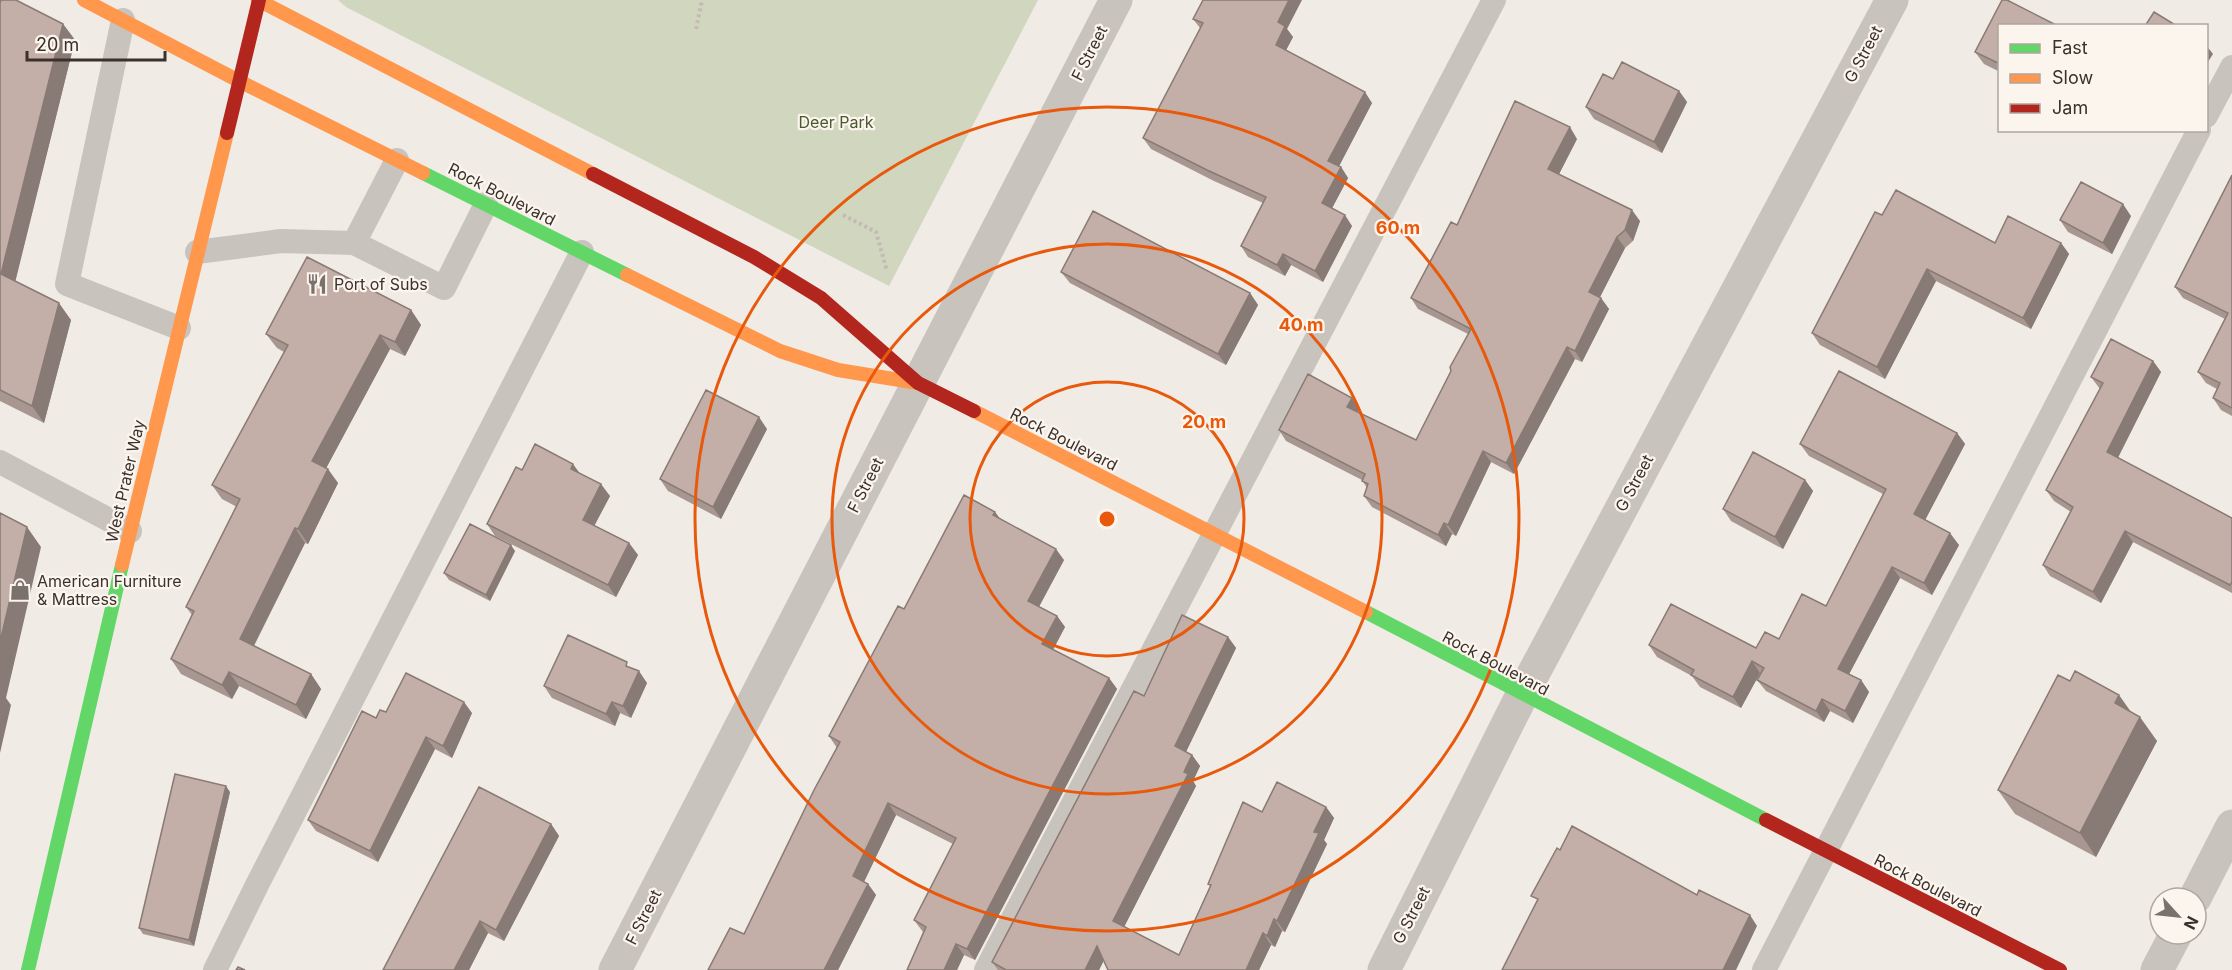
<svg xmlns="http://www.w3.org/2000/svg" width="2232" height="970" viewBox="0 0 2232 970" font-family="Inter,sans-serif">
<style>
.green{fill:#d1d6bf}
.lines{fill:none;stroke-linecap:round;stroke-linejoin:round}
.path{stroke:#c2bbb6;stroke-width:4;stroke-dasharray:3 3;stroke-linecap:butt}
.lane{stroke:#c9c3be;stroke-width:24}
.street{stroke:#c9c3be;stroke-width:33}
.fast{stroke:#63d668;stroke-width:14}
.slow{stroke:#ff974d;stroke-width:14}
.jam{stroke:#b3261e;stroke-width:14}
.wall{fill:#a89690}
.shaded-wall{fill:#887a75}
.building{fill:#c3afa7;stroke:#887a75;stroke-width:1.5}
.ring{fill:none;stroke:#e8590c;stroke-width:3}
.labels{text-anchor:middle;stroke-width:4.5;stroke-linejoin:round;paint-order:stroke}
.street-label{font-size:16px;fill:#3b302b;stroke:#fbf5ee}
.park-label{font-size:16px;fill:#4a5a2e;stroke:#fbf5ee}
.poi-label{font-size:16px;fill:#3b302b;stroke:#fbf5ee;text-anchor:start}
.centre{fill:#e8590c;stroke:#fbf5ee;stroke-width:3}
.ring-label{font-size:18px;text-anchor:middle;font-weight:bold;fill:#e8590c;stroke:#fbf5ee;stroke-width:4.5;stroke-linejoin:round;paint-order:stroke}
</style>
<rect width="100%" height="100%" fill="#f0ebe5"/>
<path class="green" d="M338,0H1038L889,286L346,7Z"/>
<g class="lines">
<path class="path" d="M696,29L702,0
M843,215L876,232L887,271"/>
<path class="lane" d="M123,20L67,284L179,328
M2206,116L2232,67
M354,243L444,288L486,204
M197,252L281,241L354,243L397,160
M0,462L130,531
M215,970L258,883L582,252
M986,970L1494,0
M1764,970L2199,130"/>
<path class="street" d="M2195,898L2232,826
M615,970L1116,0
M1384,970L1522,695L1892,0
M2157,970L2176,934"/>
<path class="fast" d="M423,173L627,275
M1366,612L1766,820
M28,970L122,565"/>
<path class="slow" d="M84,0L239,81L423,173
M258,0L593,174
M627,275L780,351L838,370L918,383
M974,411L1366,612
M122,565L227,133"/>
<path class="jam" d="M227,133L259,0
M593,174L754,257L821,298L918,383L974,411
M1766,820L2060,970"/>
</g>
<path class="wall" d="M0,3L63,24L75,40L15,281L71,320L44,423L0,401Z
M1193,19L1287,29L1293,37L1286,50L1372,103L1339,166L1341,167L1348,178L1332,208L1352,226L1323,282L1291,265L1285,276L1248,257L1241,246L1263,203L1214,181L1151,149L1143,138L1200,28Z
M2000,26V72L1984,64L1975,52Z
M1613,79L1679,91L1687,102L1662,153L1594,119L1586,107Z
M1577,139L1559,174L1640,221L1633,241L1625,248L1600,297L1609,309L1582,362L1575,359L1514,474L1491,462L1456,536L1452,534L1446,546L1372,507L1364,496L1367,488L1362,480L1286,441L1279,430L1352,398L1359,409L1358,412L1416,440L1451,371L1468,334L1418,309L1411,298L1457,225Z
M2232,175V416L2221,410L2213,398L2217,389L2206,383L2198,372L2225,319L2183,298L2175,287Z
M1882,215L1995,243H2061L2069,254L2031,329L1936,281L1885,379L1820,345L1812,333Z
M2131,216L2112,254L2068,232L2060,220Z
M1061,272L1250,293L1258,305L1226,365L1070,283Z
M411,310L421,325L405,356L390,349L326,468L338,483L308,544L305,543L254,646L311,674L321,689L306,719L239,686L232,699L181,674L171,659L192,615L186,607L237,507L222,499L212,485L284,352L277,348L266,334Z
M2153,361L2161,372L2118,458L2232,518V593L2133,542L2101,603L2050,576L2043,565L2071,512L2054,501L2046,490L2100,389L2091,377Z
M767,429L721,519L668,491L660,479Z
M1957,433L1965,444L1925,520L1959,545L1932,595L1900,578L1849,674L1861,680L1869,692L1853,723L1830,711L1824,722L1766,691L1757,680L1761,673H1760L1741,708L1700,687L1692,676L1657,657L1649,645L1756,648L1779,639L1826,606L1883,494L1809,456L1800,444Z
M522,470L580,473L610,496L594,526L629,543L638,555L616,597L495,536L487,524Z
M1805,480L1813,491L1783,549L1731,521L1723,509Z
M995,512L1000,519L1064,560L1039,607L1057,616L1065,627L1053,650L1109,678L1117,689L975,960L964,955L957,970H907L923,932L914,920L953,844L896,815L864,882L868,884L876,895L838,970H708L744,934L837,748L829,736L904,609Z
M515,551L490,601L449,580L444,573Z
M1228,637L1236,648L1186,752L1192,755L1200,766L1193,781L1196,786L1124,927L1179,955L1210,886L1208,884L1262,812L1326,807L1334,818L1324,840L1327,844L1285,932L1282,931L1275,947L1271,945L1259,970L1104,960L1099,970H998L992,962L1144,696Z
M632,668L647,683L631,718L620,713L615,726L552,698L544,686Z
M386,712L472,713L452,758L435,749L378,862L316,831L308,820L376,718Z
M2131,712L2157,741L2096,857L2015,814L1998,790Z
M230,792L194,946L143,934L139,928Z
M551,824L559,836L504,941L488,933L469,970H383Z"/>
<path class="shaded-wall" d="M1289,0H1302L1287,29L1293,37L1283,56L1276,45L1278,22Z
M63,24L75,40L13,291L1,274Z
M2206,45L2213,54L2206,65Z
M1679,91L1687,102L1662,153L1654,142Z
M1365,92L1372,103L1336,172L1328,161Z
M1570,127L1577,139L1556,180L1548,169Z
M1341,167L1348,178L1329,214L1322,203Z
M2123,204L2131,216L2112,254L2103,243Z
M1632,210L1640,221L1633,241L1625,230Z
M1345,215L1352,226L1323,282L1315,271Z
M1617,237L1625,248L1597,303L1589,292Z
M2061,243L2069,254L2031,329L2023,318Z
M1283,254L1291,265L1285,276L1277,265Z
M1927,269L1936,281L1885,379L1877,367Z
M1250,293L1258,305L1226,365L1218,354Z
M1601,298L1609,309L1582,362L1575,351Z
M59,303L71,320L44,423L32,406Z
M411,310L421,325L405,356L395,342Z
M380,335L390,349L322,476L312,461Z
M1567,347L1575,359L1514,474L1506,463Z
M2153,361L2161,372L2115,463L2107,452Z
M1352,398L1359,409L1354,418L1347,407Z
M759,417L767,429L721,519L713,507Z
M1957,433L1965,444L1922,526L1914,514Z
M1483,451L1491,462L1456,536L1448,525Z
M573,464L581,475L571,469Z
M328,469L338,483L308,544L298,529Z
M1805,480L1813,491L1783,549L1775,537Z
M601,484L610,496L591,532L583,520Z
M995,512L1003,523L993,515Z
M1444,523L1452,534L1446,546L1438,535Z
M27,527L41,547L6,698L11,705L0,753V642Z
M295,528L305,543L250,653L240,639Z
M2125,531L2133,542L2101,603L2093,592Z
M1950,533L1959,545L1932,595L1924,583Z
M629,543L638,555L616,597L608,585Z
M511,545L515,551L490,601L486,595Z
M1056,549L1064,560L1036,612L1028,601Z
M1892,567L1900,578L1846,680L1838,669Z
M1057,616L1065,627L1050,655L1042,644Z
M1228,637L1236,648L1183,758L1175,746Z
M1752,661L1760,673L1741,708L1733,697Z
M639,671L647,683L631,718L623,706Z
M229,672L239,686L232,699L222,685Z
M311,674L321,689L306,719L296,705Z
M1109,678L1117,689L975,960L967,949Z
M1861,680L1869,692L1853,723L1845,711Z
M2119,695L2136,719L2115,703Z
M1822,699L1830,711L1824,722L1816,711Z
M464,702L472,713L452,758L443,746Z
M612,702L620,713L615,726L606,714Z
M2140,717L2157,741L2096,857L2080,833Z
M426,737L435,749L378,862L370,851Z
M1192,755L1200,766L1193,781L1196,786L1121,933L1113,921Z
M226,786L230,792L194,946L189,940Z
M888,803L896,815L861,888L853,876Z
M1326,807L1334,818L1324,840L1327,844L1285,932L1277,921L1314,832Z
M551,824L559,836L504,941L496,930Z
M868,884L876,895L838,970H824Z
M1750,915L1757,926L1736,970H1723Z
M1274,919L1282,931L1275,947L1267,936Z
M480,921L488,933L469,970H454Z
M1263,933L1271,945L1259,970H1246Z
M956,944L964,955L957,970H944Z
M1097,946L1105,958L1099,970H1085Z"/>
<path class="building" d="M1,0H16L63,24L1,274L59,303L32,406L0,390V3Z
M1203,0H1289L1278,22L1285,26L1276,45L1365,92L1328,161L1341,167L1322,203L1345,215L1315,271L1283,254L1277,265L1241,246L1266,197L1207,170L1143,138L1203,23L1193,19Z
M2002,0H2007L2058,26H2000V64L1975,52Z
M2154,12L2177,26H2145Z
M1622,62L1679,91L1654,142L1586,107L1603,74L1613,79Z
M1515,101L1570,127L1548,169L1632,210L1625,230L1617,237L1589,292L1601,298L1575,351L1567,347L1506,463L1483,451L1448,525L1444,523L1438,535L1364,496L1368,484L1362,481L1365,474L1279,430L1308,374L1352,398L1347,407L1416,440L1451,371L1450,367L1471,329L1411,298L1451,222L1457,225Z
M2232,175V408L2213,398L2220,383L2198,372L2228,313L2175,287Z
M2081,182L2123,204L2103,243L2060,220Z
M1896,190L1995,243L2008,216L2061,243L2023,318L1927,269L1877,367L1812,333L1875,212L1882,215Z
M1093,211L1250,293L1218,354L1061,272Z
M307,257L411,310L395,342L380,335L312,461L328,469L298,529L295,528L240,639L311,674L296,705L229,672L222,685L171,659L194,611L186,607L240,499L212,485L288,345L266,334Z
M2111,339L2153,361L2107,452L2232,518V582L2230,585L2125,531L2093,592L2043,565L2073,507L2046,490L2103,383L2091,377Z
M1839,371L1957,433L1914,514L1950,533L1924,583L1892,567L1838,669L1861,680L1845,711L1822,699L1816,711L1757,680L1764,668L1752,661L1733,697L1691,675L1694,670L1649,645L1671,604L1756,648L1765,632L1779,639L1802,594L1826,606L1886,489L1800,444Z
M706,390L759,417L713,507L660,479Z
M535,444L573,464L571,469L601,484L583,520L629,543L608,585L487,524L516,467L522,470Z
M1753,452L1805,480L1775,537L1723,509Z
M964,495L995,512L993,515L1056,549L1028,601L1057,616L1042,644L1109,678L967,949L956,944L944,970H907L926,927L914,920L956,838L888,803L853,876L868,884L824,970H708L730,928L744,934L814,790L840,742L829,736L898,606L904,609Z
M0,513L27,527L0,642Z
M470,524L511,545L486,595L444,573Z
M1182,615L1228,637L1175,746L1192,755L1184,772L1188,774L1113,921L1179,955L1211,885L1208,884L1243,802L1262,812L1277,782L1326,807L1314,832L1319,833L1277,921L1274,919L1267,936L1263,933L1246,970H1108L1097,946L1085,970H1006L992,962L1134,691L1144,696Z
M568,635L627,662L626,666L639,671L623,706L612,702L606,714L544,686Z
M2075,671L2119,695L2115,703L2140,717L2080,833L1998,790L2058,675L2070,681Z
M406,673L464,702L443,746L426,737L370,851L308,820L362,711L376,718L380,710L386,712Z
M175,774L226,786L189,940L139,928Z
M479,787L551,824L496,930L480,921L454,970H383Z
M1572,826L1697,895L1699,890L1750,915L1723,970H1502L1538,899L1531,896L1557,848L1560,850Z
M238,967L245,970H236Z"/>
<g class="ring">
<circle cx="1107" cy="519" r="137"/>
<circle cx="1107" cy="519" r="275"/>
<circle cx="1107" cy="519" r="412"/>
</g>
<defs>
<g id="restaurant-bare" transform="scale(1.62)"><path d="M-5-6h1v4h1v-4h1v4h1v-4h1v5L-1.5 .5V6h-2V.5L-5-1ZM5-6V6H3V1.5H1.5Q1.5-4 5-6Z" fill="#7a716c" stroke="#fbf5ee" stroke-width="2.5" paint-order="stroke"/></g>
<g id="shop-bare" transform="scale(1.62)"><path d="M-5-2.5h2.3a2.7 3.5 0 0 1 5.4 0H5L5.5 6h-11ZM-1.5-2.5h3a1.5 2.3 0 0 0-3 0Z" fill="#7a716c" stroke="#fbf5ee" stroke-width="2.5" paint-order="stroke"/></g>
</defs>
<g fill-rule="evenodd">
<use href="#restaurant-bare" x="317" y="284"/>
<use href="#shop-bare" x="20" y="590"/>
</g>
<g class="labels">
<g class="street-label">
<text transform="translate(1089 53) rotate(-63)" y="6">F Street</text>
<text transform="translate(1863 54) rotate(-62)" y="6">G Street</text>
<text transform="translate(502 194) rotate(27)" y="6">Rock Boulevard</text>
<text transform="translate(1064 439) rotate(27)" y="6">Rock Boulevard</text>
<text transform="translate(125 481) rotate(-77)" y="6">West Prater Way</text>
<text transform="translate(1634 483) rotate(-62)" y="6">G Street</text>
<text transform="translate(865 485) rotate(-63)" y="6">F Street</text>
<text transform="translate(1496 663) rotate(28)" y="6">Rock Boulevard</text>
<text transform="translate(1928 885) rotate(27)" y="6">Rock Boulevard</text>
<text transform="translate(1411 915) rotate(-63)" y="6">G Street</text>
<text transform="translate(643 917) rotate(-63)" y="6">F Street</text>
</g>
<g class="park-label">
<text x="836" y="128">Deer Park</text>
</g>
<g class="poi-label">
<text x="334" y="290">Port of Subs</text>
<text x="37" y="587">American Furniture<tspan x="37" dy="18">&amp; Mattress</tspan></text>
</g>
</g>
<circle cx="1107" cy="519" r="9" class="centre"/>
<g class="ring-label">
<text x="1398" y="234">60 m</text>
<text x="1301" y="331">40 m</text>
<text x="1204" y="428">20 m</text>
</g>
<rect x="1998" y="24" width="210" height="108" fill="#fbf5ee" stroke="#aea6a0" stroke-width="1.5"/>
<rect x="2010" y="44" width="30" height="9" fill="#63d668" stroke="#aea6a0" stroke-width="1.5"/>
<text x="2052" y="54" font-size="18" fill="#3b302b">Fast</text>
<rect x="2010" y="74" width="30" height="9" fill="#ff974d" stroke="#aea6a0" stroke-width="1.5"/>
<text x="2052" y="84" font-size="18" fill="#3b302b">Slow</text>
<rect x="2010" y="104" width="30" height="9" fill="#b3261e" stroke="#aea6a0" stroke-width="1.5"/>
<text x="2052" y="114" font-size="18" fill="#3b302b">Jam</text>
<g transform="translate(2178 916) rotate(117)"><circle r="28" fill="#fbf5ee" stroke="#aea6a0" stroke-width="1.5"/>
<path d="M0-4.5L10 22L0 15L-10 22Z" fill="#7a716c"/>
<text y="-9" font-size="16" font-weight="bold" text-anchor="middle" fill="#3b302b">N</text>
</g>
<path d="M27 51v9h138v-9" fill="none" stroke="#3b302b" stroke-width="3"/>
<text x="36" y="51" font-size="18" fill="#3b302b" stroke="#fbf5ee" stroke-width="4.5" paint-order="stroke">20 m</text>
</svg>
